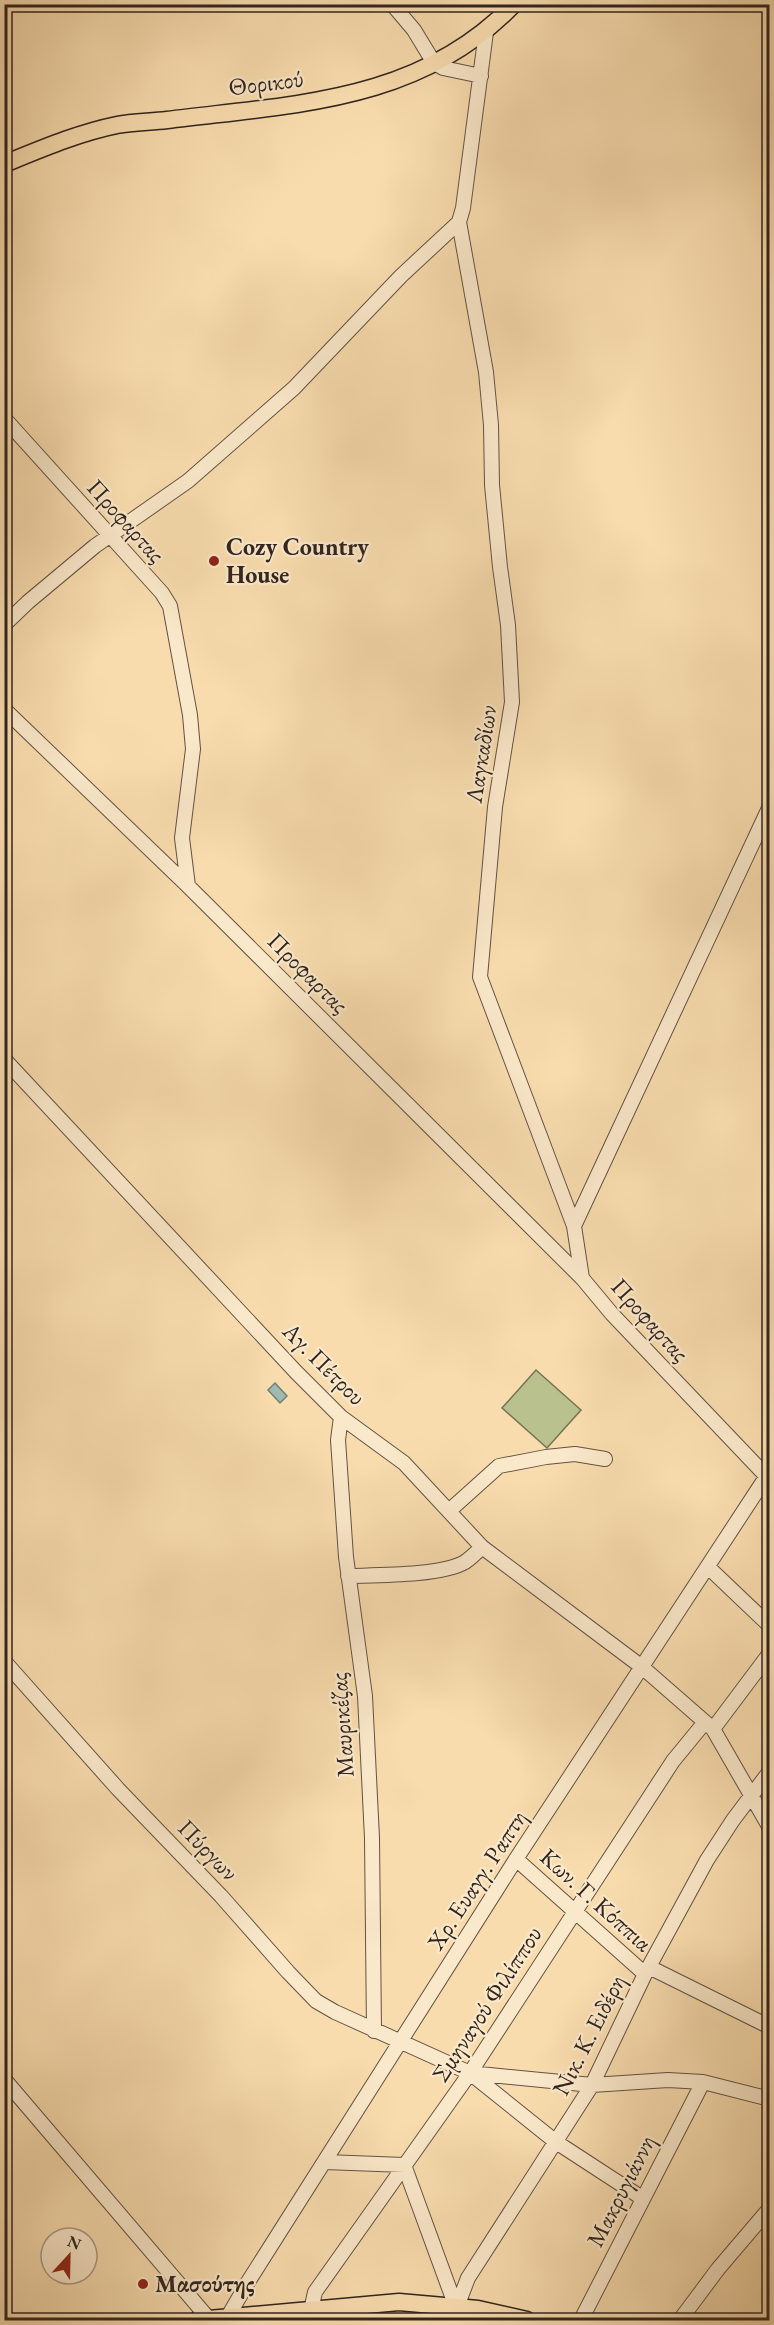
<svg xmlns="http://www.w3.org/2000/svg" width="774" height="2325" viewBox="0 0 774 2325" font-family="'EB Garamond',serif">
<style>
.green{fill:#b9c28e;stroke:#757356;stroke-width:1.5}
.water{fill:#9fbab1;stroke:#737e77;stroke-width:1.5}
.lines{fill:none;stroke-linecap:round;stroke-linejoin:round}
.minor-casing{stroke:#635243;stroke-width:16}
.major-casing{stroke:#31241f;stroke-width:19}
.minor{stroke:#fae8ca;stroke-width:14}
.major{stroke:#f8dcae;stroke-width:16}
.poi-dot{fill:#8f2418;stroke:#fae8ca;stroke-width:2}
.labels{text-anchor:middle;stroke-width:4.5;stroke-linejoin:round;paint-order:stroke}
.street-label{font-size:24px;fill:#31241f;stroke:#fae8ca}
.poi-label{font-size:24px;font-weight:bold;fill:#31241f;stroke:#fae8ca;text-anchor:start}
</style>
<rect width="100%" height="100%" fill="#f8dcae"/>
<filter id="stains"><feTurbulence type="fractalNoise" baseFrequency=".00333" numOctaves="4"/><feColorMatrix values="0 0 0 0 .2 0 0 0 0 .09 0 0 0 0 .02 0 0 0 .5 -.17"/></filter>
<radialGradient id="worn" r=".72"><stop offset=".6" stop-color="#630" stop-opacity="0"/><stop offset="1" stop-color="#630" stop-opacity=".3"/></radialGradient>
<path class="green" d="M536,1370L581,1410L547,1448L502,1408Z"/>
<path class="water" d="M275,1383L287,1396L280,1403L268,1390Z"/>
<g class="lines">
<g class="minor-casing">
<path id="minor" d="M392,4L414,30L434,63L443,68L481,76
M459,222L486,372L491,425L492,485L500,567L508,625L512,702L495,807L480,977L574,1226L582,1278
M4,418L162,593L170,606L190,715L193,749L182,838L188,886L582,1278L612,1314L770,1480
M4,625L28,602L95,546L188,481L294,388L401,276L459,222L463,208L486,32
M4,709L188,886
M4,1059L296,1372L341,1417L404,1463L482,1547L642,1667L713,1729L770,1828
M574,1226L770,806
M341,1417L338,1440L346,1557L365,1696L372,1838L374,2031
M450,1510L499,1466L546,1457L575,1454L605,1459
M708,1567L770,1626
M348,1576C376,1575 441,1576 465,1562C471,1558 477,1552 482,1547
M4,1661L118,1789L221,1896L288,1972L316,2001L335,2012L470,2073L592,2085L668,2080L703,2082L770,2099
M713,1729L770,1653
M516,1859L645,1974
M649,1967L770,2027
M470,2073L556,2142L642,2198
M4,2079L209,2319
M325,2162L404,2165L456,2307
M226,2320L248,2282L516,1859L770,1471
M309,2320L315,2292L470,2073L673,1761L705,1722
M452,2320L468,2278L592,2085L645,1974L707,1860L733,1820L770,1771
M581,2320L703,2082
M680,2320L718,2269L770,2208"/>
</g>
<g class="major-casing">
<path id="major" d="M4,164C41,149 78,133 117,125C133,122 150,122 167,120C293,104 419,103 514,4
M197,2320L399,2302L478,2309L527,2320"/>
</g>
<use href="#minor" class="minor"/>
<use href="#major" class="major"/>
</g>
<g class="poi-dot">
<circle cx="214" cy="561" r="6"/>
<circle cx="143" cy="2284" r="6"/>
</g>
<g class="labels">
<g class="street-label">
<text transform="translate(266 83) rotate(-7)" y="8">Θορικού</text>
<text transform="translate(126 521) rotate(48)" y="8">Προφαρτας</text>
<text transform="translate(481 754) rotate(-81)" y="8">Λαγκαδίων</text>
<text transform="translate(308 973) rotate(45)" y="8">Προφαρτας</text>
<text transform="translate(650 1320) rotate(48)" y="8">Προφαρτας</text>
<text transform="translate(324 1364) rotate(45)" y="8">Αγ. Πέτρου</text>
<text transform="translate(342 1725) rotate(-94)" y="8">Μαυρικέζας</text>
<text transform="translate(208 1850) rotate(46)" y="8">Πύργων</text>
<text transform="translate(477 1880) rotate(-57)" y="8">Χρ. Ευαγγ. Ραπτη</text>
<text transform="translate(596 1900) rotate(42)" y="8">Κων. Γ. Κόππια</text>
<text transform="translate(487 2004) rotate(-57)" y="8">Σμηναγού Φιλίππου</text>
<text transform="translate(589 2035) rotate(-63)" y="8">Νικ. Κ. Ειδέρη</text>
<text transform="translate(621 2191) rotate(-63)" y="8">Μακρυγιάννη</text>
</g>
<g class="poi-label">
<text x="226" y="555">Cozy Country<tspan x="226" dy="28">House</tspan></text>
<text x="155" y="2292">Μασούτης</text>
</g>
</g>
<rect width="774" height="2325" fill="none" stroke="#f8dcae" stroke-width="24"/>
<rect x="6" y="6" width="762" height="2313" fill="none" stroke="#31241f" stroke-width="3"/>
<rect x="12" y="12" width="750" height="2301" fill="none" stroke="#31241f" stroke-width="1.5"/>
<g transform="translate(69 2256) rotate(22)"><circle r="28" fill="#fae8ca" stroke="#aa9a86" stroke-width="1.5"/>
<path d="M0-4.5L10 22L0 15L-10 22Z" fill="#8f2418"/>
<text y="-9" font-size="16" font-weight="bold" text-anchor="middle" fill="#31241f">N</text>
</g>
<rect width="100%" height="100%" filter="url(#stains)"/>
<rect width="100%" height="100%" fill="url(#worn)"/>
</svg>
